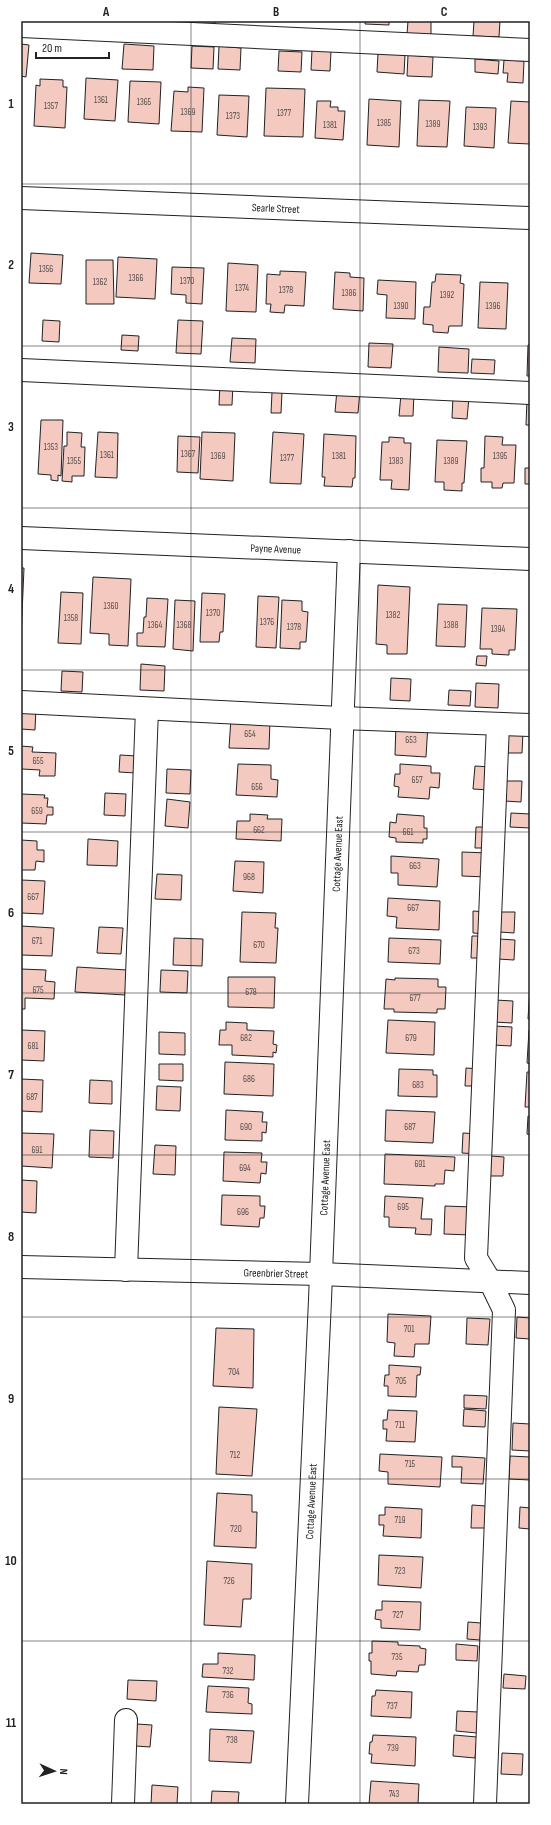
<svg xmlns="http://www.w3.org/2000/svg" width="551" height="1825" viewBox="0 0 551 1825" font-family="'Sofia Sans Condensed',sans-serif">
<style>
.building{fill:#f3c9c0;stroke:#222}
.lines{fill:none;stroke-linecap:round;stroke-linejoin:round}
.minor-casing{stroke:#222;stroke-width:24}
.minor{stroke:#fff;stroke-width:22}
.grid{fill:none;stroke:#222;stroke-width:1;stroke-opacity:0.55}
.labels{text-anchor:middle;stroke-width:3;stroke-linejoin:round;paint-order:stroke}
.number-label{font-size:9px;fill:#564c4a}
.street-label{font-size:11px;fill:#222;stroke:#fff}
.neatline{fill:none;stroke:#222;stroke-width:1.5}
.grid-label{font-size:13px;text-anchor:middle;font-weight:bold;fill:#222}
</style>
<rect width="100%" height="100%" fill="#fff"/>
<path class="building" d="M193,21H215V25L193,24Z
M365,21H389V25L365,24Z
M408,21H431V35L407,34Z
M474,21H500L499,37L473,36Z
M21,44L29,45L26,77L21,76Z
M124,44L154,46L153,70L122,69Z
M192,46L214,47L213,69L191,68Z
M219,46L241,48L240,70L218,69Z
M312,50L331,51L330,71L311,70Z
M279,51L302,52L301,72L278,71Z
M378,53L405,55L404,74L377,72Z
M408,55L433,57L432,77L407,76Z
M475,59L499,61L498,74L475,72Z
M504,60L524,61L523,83L507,82L508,73H503Z
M86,78L118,80L115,121L84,119Z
M40,79L63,80V87H67L65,128L34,126L36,85L40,86Z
M130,81L161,82L159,124L128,122Z
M188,87L204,88L202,132L171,131L174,91L188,92Z
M266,88L305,89L303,137L264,136Z
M219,95L249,96L247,137L217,135Z
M369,99L401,101L399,147L367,145Z
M419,100L450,101L447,147L417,146Z
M317,101H331L330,107H338V111H345L343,140L315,138Z
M511,101L530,102V144L508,143Z
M466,107L496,108L494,148L464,146Z
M31,253L63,255L61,284L29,283Z
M118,257L157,259L155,299L116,297Z
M86,260H113L114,304H86Z
M228,263L258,265L256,312L226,311Z
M172,267L204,268L202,304L186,303V295L171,294Z
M280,271L306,272L304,306L285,305L284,313L270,312L271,304H266L267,274L280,275Z
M335,272L350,273V277L364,278L363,311L333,309Z
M436,274L461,275L460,283L464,284L462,326H449L448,333L433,332V325L423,324L424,307H430L432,282H435Z
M378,280L416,282L415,319L386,318L387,295L377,294Z
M480,282L508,283L506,329L478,328Z
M43,320L60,321L59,342L42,341Z
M178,320L203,321L201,354L176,353Z
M122,335L139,336L138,351L121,350Z
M232,338L256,339L255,363L230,362Z
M369,343L393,344L391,368L368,367Z
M528,345H530V376H527Z
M439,347L469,349L468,373L438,372Z
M472,359L495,360L494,374L471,373Z
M220,383L233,384L232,405H219Z
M337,390H360L358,413L335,412Z
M272,392H282L281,413H271Z
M401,394H414L413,416H399Z
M453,396L469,397L467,419L452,418Z
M527,400H530V425H526Z
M41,420H63L61,476L58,475V481L51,480V475L38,474Z
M67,432L82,433L81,447H85L84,476H72V482L62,481L64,446H67Z
M98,432L118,433L117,478L95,477Z
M202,432L235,433L233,481L200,479Z
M273,432L304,434L301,484L270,483Z
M324,434L356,436L355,478H353L352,487L324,486L325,477H322Z
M178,436L200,437L198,473L177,472Z
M485,436L503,437L502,445H516L514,483H503L502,488H492V482H481V468H484Z
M389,437L404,438V443H411L409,490L391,489L392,480H380L382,442H389Z
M437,440L467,441L464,483H462V491L444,490V482H435Z
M525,468H530V484H525Z
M21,568H24L21,637Z
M93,577L131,579L128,646L109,645V634L90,633Z
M378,585L410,587L407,654H387V645L376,644Z
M61,592L83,593L81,644L58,643Z
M202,593L225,594L223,632H220L219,642H200Z
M258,596L279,597L276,648L256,647Z
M147,598L168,599L165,647L137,646V633H143L144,617H146Z
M175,600L195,601L193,651L173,649Z
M282,600L302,601V611L308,612L306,642H300V649L280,648Z
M438,604L467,605L465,647L436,646Z
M482,608L517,609L515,650H509V655L492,654V649H480Z
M477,656H487L486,666L476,665Z
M141,664L165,666L164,691L140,690Z
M62,671L83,672L82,692L61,691Z
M391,678L411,679L410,701L390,700Z
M476,683L499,684L498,708L475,707Z
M449,690L471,691L470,706L448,705Z
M21,706L36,707L35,730L21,729Z
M231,718L270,720L269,749L229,748Z
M396,723L428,724L426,757L395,755Z
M508,731L523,732L522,753H507Z
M21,746L33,747L32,752L56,753L55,776H39L40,770L22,769L21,772Z
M120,755L137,756L136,773L119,772Z
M238,764L271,765V779L278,780L277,797L236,795Z
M400,764L431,766V773H440L439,788L430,787L429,799L398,797L399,787L394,786L395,774H400Z
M475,766L491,767L490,790L473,789Z
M167,769L191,770L190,794L166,793Z
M505,781H522L521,802L504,801Z
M105,793L126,794L125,816L104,815Z
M21,794L45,795L44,798H48L47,807H53V815H47L46,824L21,823Z
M167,799L190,802L188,828L165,826Z
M511,813L530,814V828L510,827Z
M250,814L268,815L267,819H282L281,841L236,839L237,821H250Z
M397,814L424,816V828H427V839H423V843L396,842V838L389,837L390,822L396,823Z
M476,827H491L490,848H475Z
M88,839L118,841L117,866L87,865Z
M21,840L37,841V850H44V862L36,861L35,870H21Z
M462,852L489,853L487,877L462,876Z
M391,856L439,859L437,887L398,885V873H391Z
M235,861L264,862L263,893L233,891Z
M157,874L182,875L181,900L155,899Z
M21,880L45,881L43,914L21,913Z
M388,898L440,901L439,930L396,928L397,917L387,916Z
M473,911L487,912L486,934L473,933Z
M242,912L276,913L275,928H278L276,963L240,962Z
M500,912H515L514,933L499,932Z
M21,926L54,928L52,956L21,955Z
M99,927L123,928L121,954L97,953Z
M472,936H487L486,958H471Z
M174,938L203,939L202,966L173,965Z
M389,938L441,940L440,964L388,962Z
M499,939L515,940L514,960L498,959Z
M77,967L127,970L125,995L75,992Z
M21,969L46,970L45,981L55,982L54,999L25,998V1009H21Z
M161,970L188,971L187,993L160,992Z
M228,977H275L274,1008L228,1007Z
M395,978L438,979V987H446L445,1009H437V1013L394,1012V1009H384L386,979L395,980Z
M530,986V1019H528Z
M495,1000L513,1001L512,1023L494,1022Z
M388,1020L435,1022L434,1055L386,1053Z
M226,1022L247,1023V1030L274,1031L273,1044L277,1045L276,1053L273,1052V1057L232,1055V1045H219L220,1030H226Z
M494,1026L512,1027L511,1046L493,1045Z
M21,1030L45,1031L44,1061L21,1060Z
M529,1030H530V1064L527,1063Z
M159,1032L185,1033V1055L159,1054Z
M225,1062L274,1064L273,1096L224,1094Z
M159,1064H183V1081L159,1080Z
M466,1068L480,1069L479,1086H465Z
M399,1069L433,1070V1075H437V1097L398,1096Z
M527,1072H530V1107H525Z
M21,1079L43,1080L42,1112L21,1111Z
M90,1080L112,1081V1104L89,1103Z
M157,1086L181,1087L180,1111L156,1110Z
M226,1110L263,1112L262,1122H267L266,1133L262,1132V1141L225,1140Z
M386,1110L435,1112L433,1143L385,1141Z
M528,1116L530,1117V1135L527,1134Z
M90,1130L114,1131L113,1158L89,1157Z
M21,1133L54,1134L52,1168L21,1166Z
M463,1133L480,1134L479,1154L462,1153Z
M155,1145L176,1146L175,1175L153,1174Z
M224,1152L262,1153L261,1162H267L266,1174L261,1173L260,1183L223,1181Z
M385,1154L455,1157L454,1171L445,1170L444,1184H435V1186L384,1184Z
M491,1156L504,1157L503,1176H490Z
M21,1180L37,1181L36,1213L21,1212Z
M222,1195L260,1196V1206H265L264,1218H260L259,1227L221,1225Z
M385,1196L423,1198L421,1219H432L431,1235L415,1234L416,1228L389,1227V1217H384Z
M445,1206L472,1207L471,1235L444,1234Z
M388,1314L431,1316L429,1344H415L414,1357L394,1356L395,1343L387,1342Z
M517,1317L530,1318V1339L516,1338Z
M467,1318L490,1319L488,1345L466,1344Z
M216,1328L254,1329L253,1388L213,1386Z
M389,1365L421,1367L420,1375H417L416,1397L388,1396V1386H384L385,1375H389Z
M464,1395L487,1396L486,1409L464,1408Z
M219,1407L257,1409L252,1476L216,1474Z
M464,1409L486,1411L485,1427L463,1426Z
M388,1410L417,1411L415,1442L386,1441L387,1429H383V1420H387Z
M513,1423L530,1424V1451L512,1450Z
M380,1454L442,1457L440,1487L388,1484V1472L379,1471Z
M452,1456L485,1458L483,1484L461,1483L462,1467H452Z
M510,1456L530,1457V1480L509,1479Z
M217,1493L252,1495V1512H257L256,1548L214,1546Z
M472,1505L486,1506L485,1528H471Z
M385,1507L422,1509L421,1538L383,1536L384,1525H379V1515H385Z
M520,1507L530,1508V1529L519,1528Z
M379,1555L423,1557L421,1588L378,1585Z
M207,1561L252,1564L251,1599H243L241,1627L204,1625Z
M382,1601L421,1602L420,1630L381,1628V1620L375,1619L376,1610H382Z
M468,1622L481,1623L480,1640L467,1639Z
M372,1641L398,1642V1645L420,1646V1648L426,1649L425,1665H419L418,1672L397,1671L396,1676L371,1674V1661H369V1653H372Z
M456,1644L478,1646L477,1661L456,1660Z
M218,1653L255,1655L254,1680L202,1677L203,1664H218Z
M504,1674L526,1676L525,1689L503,1688Z
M128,1680L157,1681L156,1701L127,1699Z
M208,1686L249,1688L248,1703L252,1704V1714L206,1712Z
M376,1690L412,1692L411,1718L371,1716L372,1696H375Z
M457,1711L478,1712L477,1733L456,1731Z
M137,1724L152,1725L150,1747L136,1746Z
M210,1729L254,1731L251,1763L209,1761Z
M373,1735L416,1737L415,1766L371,1763L372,1754H369L370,1742H372Z
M454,1735L477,1737L475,1758L453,1756Z
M502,1753L523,1754L522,1775L501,1774Z
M371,1781L419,1784L418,1804H369Z
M152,1785L178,1787L177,1804H151Z
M212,1791L239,1792L238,1804H211Z"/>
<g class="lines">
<g class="minor-casing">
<g id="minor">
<path d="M21,26L530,50"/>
<path id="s1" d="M21,198L530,218"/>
<path d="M21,370L530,393"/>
<path id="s2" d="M21,538L530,559"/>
<path d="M21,702L341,718L530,725"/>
<path id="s3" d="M21,1267L321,1274L530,1283"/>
<path d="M126,1270L147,709"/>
<path d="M123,1804L126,1720"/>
<path id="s4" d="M297,1804L320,1300L349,551"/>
<path d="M485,1804L504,1310L490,1281L476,1258L498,724"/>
</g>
</g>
<use href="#minor" class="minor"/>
</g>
<path class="grid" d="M191,21V1804M360,21V1804M21,184H530M21,346H530M21,508H530M21,670H530M21,832H530M21,993H530M21,1155H530M21,1317H530M21,1479H530M21,1641H530"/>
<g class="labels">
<g class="number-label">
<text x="101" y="103">1361</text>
<text x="144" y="105">1365</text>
<text x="51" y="109">1357</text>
<text x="188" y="115">1369</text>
<text x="284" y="116">1377</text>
<text x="233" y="119">1373</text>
<text x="384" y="126">1385</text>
<text x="433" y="127">1389</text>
<text x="330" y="128">1381</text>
<text x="480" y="130">1393</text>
<text x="46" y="272">1356</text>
<text x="136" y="281">1366</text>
<text x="187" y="284">1370</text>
<text x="100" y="285">1362</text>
<text x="242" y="291">1374</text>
<text x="286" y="293">1378</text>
<text x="349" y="296">1386</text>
<text x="447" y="298">1392</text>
<text x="401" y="309">1390</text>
<text x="493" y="309">1396</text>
<text x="51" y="450">1353</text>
<text x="188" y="457">1367</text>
<text x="107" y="458">1361</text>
<text x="218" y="459">1369</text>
<text x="339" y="459">1381</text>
<text x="500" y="459">1395</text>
<text x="287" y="461">1377</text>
<text x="74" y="464">1355</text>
<text x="396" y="464">1383</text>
<text x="451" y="464">1389</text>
<text x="111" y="609">1360</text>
<text x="213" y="616">1370</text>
<text x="393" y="618">1382</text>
<text x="71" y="621">1358</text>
<text x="267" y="625">1376</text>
<text x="155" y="628">1364</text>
<text x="184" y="628">1368</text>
<text x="451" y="628">1388</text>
<text x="294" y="630">1378</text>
<text x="498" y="632">1394</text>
<text x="250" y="737">654</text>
<text x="411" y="743">653</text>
<text x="38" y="764">655</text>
<text x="417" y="783">657</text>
<text x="257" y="790">656</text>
<text x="37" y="814">659</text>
<text x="259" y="833">662</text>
<text x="408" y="835">661</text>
<text x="415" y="869">663</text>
<text x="249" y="880">968</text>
<text x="33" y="900">667</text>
<text x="413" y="911">667</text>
<text x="37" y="944">671</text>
<text x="259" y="948">670</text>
<text x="414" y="954">673</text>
<text x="38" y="993">675</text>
<text x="251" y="995">678</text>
<text x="415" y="1001">677</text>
<text x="246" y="1041">682</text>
<text x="411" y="1041">679</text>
<text x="33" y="1049">681</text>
<text x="249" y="1082">686</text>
<text x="418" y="1088">683</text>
<text x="32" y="1100">687</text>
<text x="246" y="1130">690</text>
<text x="410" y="1130">687</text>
<text x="37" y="1153">691</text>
<text x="420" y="1167">691</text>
<text x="245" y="1171">694</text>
<text x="403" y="1210">695</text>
<text x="243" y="1215">696</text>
<text x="409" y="1332">701</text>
<text x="234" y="1375">704</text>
<text x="401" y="1384">705</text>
<text x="400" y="1428">711</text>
<text x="235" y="1458">712</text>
<text x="410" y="1467">715</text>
<text x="400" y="1523">719</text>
<text x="236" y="1532">720</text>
<text x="400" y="1574">723</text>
<text x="229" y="1584">726</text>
<text x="398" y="1618">727</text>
<text x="397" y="1660">735</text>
<text x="228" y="1674">732</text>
<text x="228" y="1698">736</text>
<text x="392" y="1709">737</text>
<text x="232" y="1743">738</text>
<text x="393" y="1751">739</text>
<text x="394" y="1797">743</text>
</g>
<g class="street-label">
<text dy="4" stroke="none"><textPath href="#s1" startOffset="255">Searle Street</textPath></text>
<text dy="4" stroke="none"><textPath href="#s2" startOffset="255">Payne Avenue</textPath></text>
<text dy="4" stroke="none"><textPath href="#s4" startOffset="951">Cottage Avenue East</textPath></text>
<text dy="4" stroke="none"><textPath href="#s4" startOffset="627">Cottage Avenue East</textPath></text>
<text dy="4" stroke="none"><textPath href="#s3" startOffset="255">Greenbrier Street</textPath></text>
<text dy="4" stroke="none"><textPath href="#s4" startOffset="303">Cottage Avenue East</textPath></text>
</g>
</g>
<rect width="551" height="1825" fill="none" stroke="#ffffff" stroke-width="44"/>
<g transform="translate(54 1771) rotate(93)" stroke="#ffffff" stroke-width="3" paint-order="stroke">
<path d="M0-3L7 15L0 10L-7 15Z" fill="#222222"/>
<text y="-6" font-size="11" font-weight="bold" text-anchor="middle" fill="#222222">N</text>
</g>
<path d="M36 52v6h73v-6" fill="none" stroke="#222222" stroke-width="2"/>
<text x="42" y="52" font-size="12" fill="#222222" stroke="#ffffff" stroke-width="3" paint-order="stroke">20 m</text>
<rect x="22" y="22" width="507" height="1781" class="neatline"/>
<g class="grid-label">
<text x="106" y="16">A</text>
<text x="276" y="16">B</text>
<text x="444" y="16">C</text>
<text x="11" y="108">1</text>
<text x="11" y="269">2</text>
<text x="11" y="431">3</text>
<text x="11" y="593">4</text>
<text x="11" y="755">5</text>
<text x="11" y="917">6</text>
<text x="11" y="1079">7</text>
<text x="11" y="1241">8</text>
<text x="11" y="1403">9</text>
<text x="11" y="1565">10</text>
<text x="11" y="1727">11</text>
</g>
</svg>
